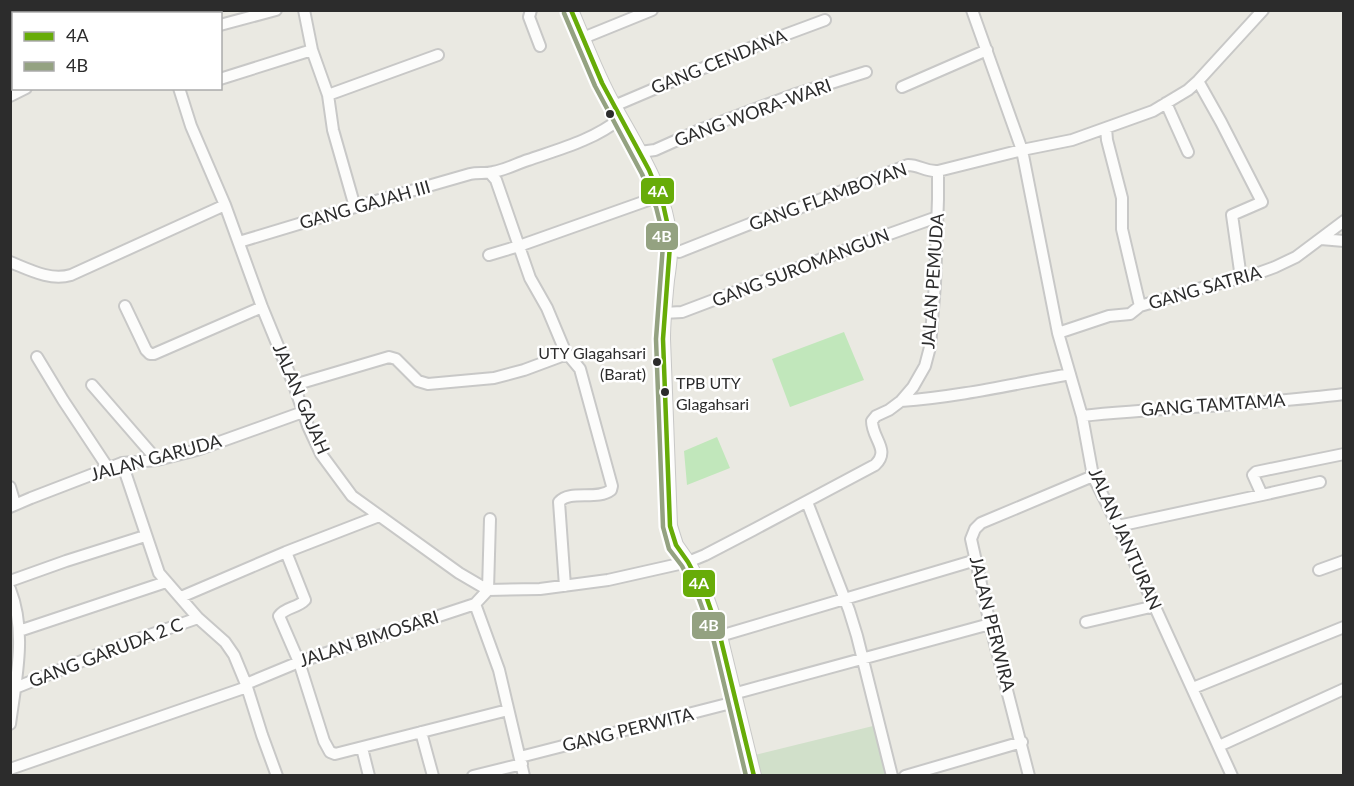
<svg xmlns="http://www.w3.org/2000/svg" width="1354" height="786" viewBox="0 0 1354 786" font-family="Lato,sans-serif">
<style>
.green{fill:#c1e7bb}
.cemetery{fill:#d1e0ca}
.lines{fill:none;stroke-linecap:round;stroke-linejoin:round}
.minor-casing{stroke:#c8c8c7;stroke-width:14}
.tertiary-casing{stroke:#c8c8c7;stroke-width:16}
.minor{stroke:#fcfcfb;stroke-width:10}
.tertiary{stroke:#fcfcfb;stroke-width:14}
.bus-1-casing{stroke:#fff;stroke-width:9}
.bus-2-casing{stroke:#fff;stroke-width:9}
.bus-1{stroke:#67ac08;stroke-width:4.5}
.bus-2{stroke:#94a281;stroke-width:4.5}
.bus-dot{fill:#2c2c2c;stroke:#fff;stroke-width:2}
.labels{text-anchor:middle;stroke-width:5;stroke-linejoin:round;paint-order:stroke}
.bus-label{font-size:16px;fill:#2c2c2c;stroke:#fff;text-anchor:end}
.street-label{font-size:18px;fill:#2c2c2c;stroke:#fff}
.line-badge{stroke:#fff;stroke-width:2}
.badge-label{font-size:16px;text-anchor:middle;font-weight:bold;fill:#fff}
</style>
<rect width="100%" height="100%" fill="#eae9e2"/>
<path class="green" d="M844,332L864,380L790,407L772,359Z
M717,437L730,468L687,485L684,451Z"/>
<path class="cemetery" d="M877,725L889,775H760L755,755Z"/>
<g class="lines">
<g class="minor-casing">
<path id="minor" d="M151,10L152,14
M304,10L312,50L328,95L333,130L355,207
M531,10L529,17L540,46
M972,10L1022,150L1058,333L1082,416L1093,476L1118,526L1232,776
M99,14L105,10
M220,25L276,10
M583,38L652,10
M10,54L14,53
M220,79L312,50
M1198,81L1221,122L1262,202L1232,215L1241,278
M902,87L987,50
M179,88L191,126L225,205L262,307L294,385L308,426L321,454L352,496L459,573L488,590L540,589L608,580L688,562L705,555L753,530L875,465C891,450 872,439 872,421L876,416L889,410L901,401L913,387L925,366L930,347L935,284L938,199V171
M328,95L438,55
M10,96L26,88
M1166,103L1188,152
M614,106L755,46L825,20
M1106,128L1107,140L1122,198V229L1140,306
M640,152L655,150L702,129L793,95L866,72
M490,173L496,180L530,278L547,308L565,351L580,369L612,486L611,490C597,501 570,489 559,502L565,586
M1321,239L1344,241
M239,242L355,207L470,174C478,172 485,174 493,172C505,170 516,164 528,160C560,149 594,140 621,118
M671,250L679,252L765,218L799,208L908,165C920,165 925,172 938,171L1022,150L1072,140L1153,111L1188,90L1198,81L1263,10
M489,255L519,246L660,196
M10,262C30,270 50,281 71,275L225,205
M125,306L146,350L150,354H154L262,307
M663,313L682,312L856,246L937,217
M1058,333L1109,316L1130,314L1140,306L1205,287L1253,275L1275,267L1296,257L1344,221
M37,357L63,400L108,468
M92,385L157,460
M294,385L389,357L396,359L418,381L428,384L494,378L524,370L567,354
M901,401C958,397 1014,384 1070,374
M1082,416C1169,407 1257,405 1344,394
M122,463L159,573L198,618L225,642L234,655L246,684L262,735L277,776
M10,487L15,504
M1262,495L1320,482
M807,502L849,610L857,636L892,776
M10,507L31,498L122,463L157,460L197,450L303,412
M379,516L286,552L305,600C298,608 285,607 279,616L299,662L324,741L330,752L335,754L339,753L508,710
M1118,526L1262,495L1253,475L1256,472L1344,454
M1319,570L1344,561
M10,581L66,561L145,536
M10,589C27,632 16,679 10,724
M488,590L490,519
M181,597L286,552
M475,604L499,670L524,776
M1086,622L1155,606
M19,631L166,582
M720,636L976,560
M246,684L299,662L475,604L488,590
M15,688L124,644L198,618
M1193,688L1344,627
M733,694L990,624
M421,732L433,776
M1219,746L1344,689
M362,748L369,776
M520,757L735,702
M10,769L247,687
M473,776L522,764
M905,776L1022,742
M1029,776L990,624L971,539L975,529L981,523L1093,476"/>
</g>
<g class="tertiary-casing">
<path id="tertiary" d="M571,10C585,43 597,76 614,106C637,148 666,191 670,240C671,253 669,267 667,280C665,300 663,320 663,339L670,526L676,545L688,562L706,596L720,636L754,776"/>
</g>
<use href="#minor" class="minor"/>
<use href="#tertiary" class="tertiary"/>
<g class="bus-1-casing">
<path id="bus-1" d="M571,10L602,83L649,170L663,204L667,222L670,245L663,339L670,526L676,545L688,562L706,596L720,636L754,776"/>
</g>
<g class="bus-2-casing">
<path id="bus-2" d="M564,13L595,86L642,174L656,207L660,223L663,245L656,339L663,527L669,549L682,566L699,599L713,638L746,776"/>
</g>
<use href="#bus-1" class="bus-1"/>
<use href="#bus-2" class="bus-2"/>
</g>
<g class="bus-dot">
<circle cx="610" cy="114" r="5"/>
<circle cx="657" cy="362" r="5"/>
<circle cx="665" cy="392" r="5"/>
</g>
<g class="labels">
<g class="bus-label">
<text x="646" y="359">UTY Glagahsari<tspan x="646" dy="21">(Barat)</tspan></text>
<text x="676" y="389" text-anchor="start">TPB UTY<tspan x="676" dy="21">Glagahsari</tspan></text>
</g>
<g class="street-label">
<text transform="translate(719 62) rotate(-22)" y="6">GANG CENDANA</text>
<text transform="translate(753 113) rotate(-20)" y="6">GANG WORA-WARI</text>
<text transform="translate(828 197) rotate(-20)" y="6">GANG FLAMBOYAN</text>
<text transform="translate(365 205) rotate(-16)" y="6">GANG GAJAH III</text>
<text transform="translate(801 268) rotate(-21)" y="6">GANG SUROMANGUN</text>
<text transform="translate(933 281) rotate(-86)" y="6">JALAN PEMUDA</text>
<text transform="translate(1205 288) rotate(-16)" y="6">GANG SATRIA</text>
<text transform="translate(301 399) rotate(67)" y="6">JALAN GAJAH</text>
<text transform="translate(1213 405) rotate(-4)" y="6">GANG TAMTAMA</text>
<text transform="translate(156 458) rotate(-15)" y="6">JALAN GARUDA</text>
<text transform="translate(1125 539) rotate(66)" y="6">JALAN JANTURAN</text>
<text transform="translate(992 624) rotate(76)" y="6">JALAN PERWIRA</text>
<text transform="translate(369 639) rotate(-18)" y="6">JALAN BIMOSARI</text>
<text transform="translate(106 653) rotate(-21)" y="6">GANG GARUDA 2 C</text>
<text transform="translate(628 730) rotate(-14)" y="6">GANG PERWITA</text>
</g>
</g>
<g class="line-badge">
<rect x="640" y="177" width="35" height="28" rx="6" fill="#67ac08"/>
<rect x="645" y="222" width="34" height="29" rx="6" fill="#94a281"/>
<rect x="682" y="569" width="34" height="29" rx="6" fill="#67ac08"/>
<rect x="691" y="611" width="35" height="29" rx="6" fill="#94a281"/>
</g>
<g class="badge-label">
<text x="658" y="197">4A</text>
<text x="662" y="242">4B</text>
<text x="699" y="589">4A</text>
<text x="709" y="631">4B</text>
</g>
<rect width="1354" height="786" fill="none" stroke="#2c2c2c" stroke-width="24"/>
<rect x="12" y="12" width="210" height="78" fill="#ffffff" stroke="#ababab" stroke-width="1.5"/>
<rect x="24" y="32" width="30" height="9" fill="#67ac08" stroke="#ababab" stroke-width="1.5"/>
<text x="66" y="42" font-size="18" fill="#2c2c2c">4A</text>
<rect x="24" y="62" width="30" height="9" fill="#94a281" stroke="#ababab" stroke-width="1.5"/>
<text x="66" y="72" font-size="18" fill="#2c2c2c">4B</text>
</svg>
